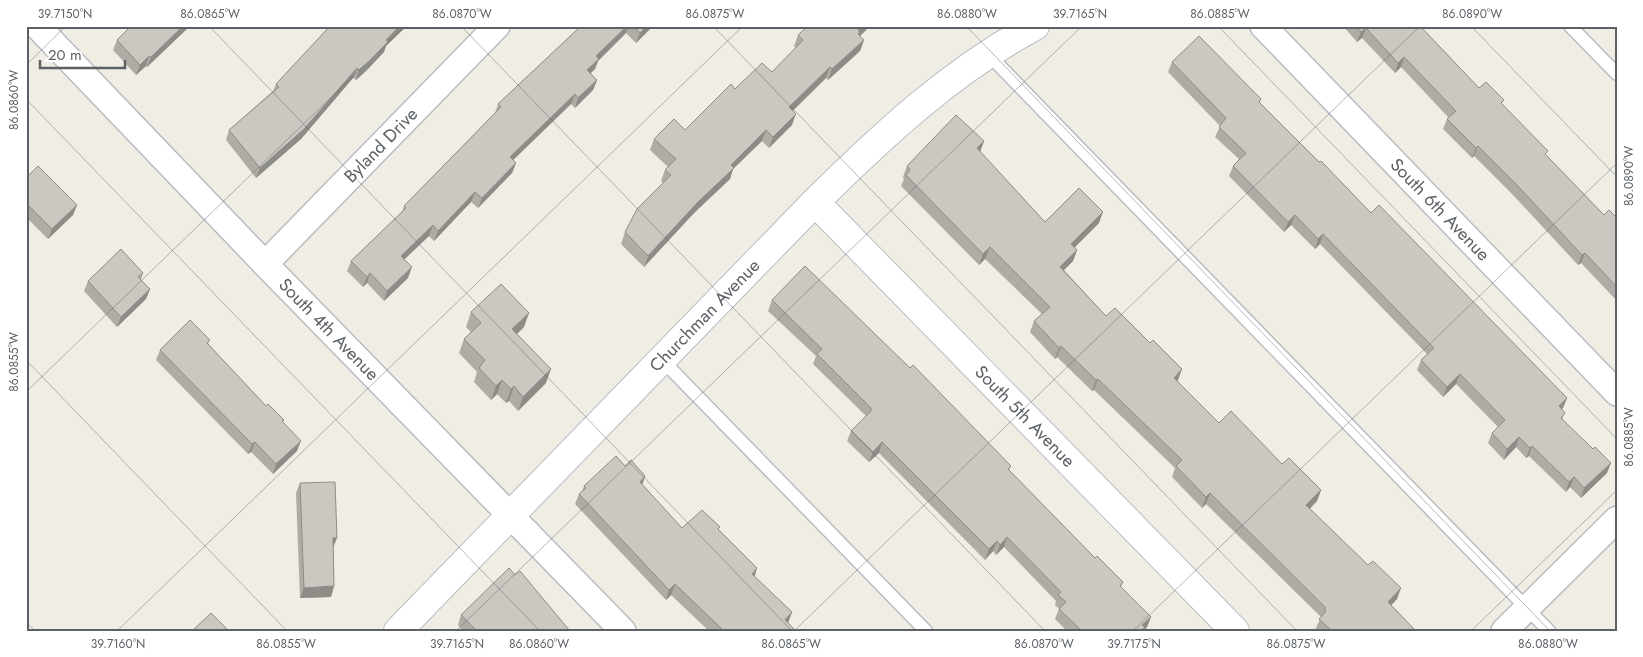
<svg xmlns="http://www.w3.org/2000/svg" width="1643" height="657" viewBox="0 0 1643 657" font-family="Jost,sans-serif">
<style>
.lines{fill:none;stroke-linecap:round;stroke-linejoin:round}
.lane-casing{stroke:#b9bcc1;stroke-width:15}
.street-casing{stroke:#b9bcc1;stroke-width:28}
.secondary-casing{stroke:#babec4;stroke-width:30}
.lane{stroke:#fff;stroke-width:12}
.street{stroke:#fff;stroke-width:25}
.secondary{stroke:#fff;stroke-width:28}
.wall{fill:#afaca6}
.shaded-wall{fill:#8e8c87}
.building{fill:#cbc8c1;stroke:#8e8c87}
.ticks{fill:none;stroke:#5c6166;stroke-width:1;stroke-opacity:0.45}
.labels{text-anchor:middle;stroke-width:5;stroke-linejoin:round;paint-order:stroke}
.street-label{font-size:18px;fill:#5c6166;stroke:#fff}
.neatline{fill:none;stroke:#5c6166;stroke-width:2}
.ticks-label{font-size:12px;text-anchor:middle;fill:#5c6166}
</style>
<rect width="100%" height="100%" fill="#f0eee4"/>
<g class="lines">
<g class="lane-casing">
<path id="lane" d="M1570,26L1617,74
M988,54L1549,631
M662,360L926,631"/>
</g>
<g class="street-casing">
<g id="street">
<path id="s1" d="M37,26L265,264L623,631"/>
<path id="s2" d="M1263,26L1617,393"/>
<path id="s3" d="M265,264L497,26"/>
<path d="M1504,631L1617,519"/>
</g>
</g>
<g class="secondary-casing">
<g id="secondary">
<path id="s4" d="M815,202L1235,631"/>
<path id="s5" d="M398,631L815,202C883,135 950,72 1035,26"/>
</g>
</g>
<use href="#lane" class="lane"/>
<use href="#street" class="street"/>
<use href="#secondary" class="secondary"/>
</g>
<path class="wall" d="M131,26H190L147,67L146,66L136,75L113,50L117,40Z
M581,26H653L636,43L626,33L598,61L595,69L590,73L597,80L593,90L575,108L571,104L513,160L516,163L512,173L478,208L471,202L434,241L429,236L404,260L408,278L384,301L367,283L363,287L347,271L351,261L402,212L404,206L495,113L498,104Z
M808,26H870L860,36L864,40L860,51L828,80L826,78L793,111L792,125L769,148L762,141L733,169L730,179L694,213L644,267L621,244L625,232L663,183L661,181L665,170L668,167L650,150L654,139L685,130L735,89L772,72L796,48L794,46L798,35Z
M1343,26H1420L1479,88L1502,104L1547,156L1604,215L1617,218V301L1581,263L1578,265L1513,195L1474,156L1472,158L1443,129L1447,119L1448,117L1401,67L1395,73L1362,38L1357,42Z
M386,46L384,52L366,71L356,80L353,78L301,139L256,178L226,140L229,130L273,91L276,84Z
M1172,62L1260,103L1371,213L1567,398L1562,409L1563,420L1607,473L1581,498L1570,487L1566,492L1529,456L1526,458L1516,447L1504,460L1488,443L1492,433L1498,427L1456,384L1443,397L1417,370L1421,360L1427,354L1320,244L1315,249L1291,225L1284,232L1229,176L1233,166L1239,159L1215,137L1220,126L1168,72Z
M984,141L980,152L1045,222L1099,223L1075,247L1077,250L1073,261L1064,270L1106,316L1178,380L1177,381L1219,423L1321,490L1317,501L1310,509L1397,599L1391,605L1416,631H1316L1315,630L1321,617L1206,504L1202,508L1172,477L1175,468L1094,390L1092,391L1057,357L1055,359L1030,332L1034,321L1042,314L985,259L979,265L901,186L904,179L903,177L907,166Z
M26,178L77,205L73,215L48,239L26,217Z
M143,273L141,280L150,289L146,299L117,327L84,291L88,281Z
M772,300L1011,466L1009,470L1095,558L1123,582L1121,587L1151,617L1147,627L1144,631H1067L1055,619L1059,609L1055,605L1056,601L1004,547L996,555L993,551L985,560L879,453L869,462L847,441L851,431L866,416L813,364L816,356L768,311Z
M471,312L524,327L517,334L546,383L518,411L509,401L506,403L497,394L491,400L474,382L477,372L459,353L464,339L471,332L466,327Z
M210,340L208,344L266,406L284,420L283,422L297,451L273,474L251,452L248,454L156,360L160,350Z
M300,483L333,548L334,586L331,597L300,598L296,493Z
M642,485L682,528L719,530L754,577L792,612L788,623L796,631H709L671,595L666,600L575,504L579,494L582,492L584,486Z
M515,575L570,631H463L458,625L461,615Z"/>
<path class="shaded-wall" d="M183,26H190L147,67L151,57Z
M400,26H407L386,46L384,52L366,71L356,80L359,70L386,40Z
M627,26H629L626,33L598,61L595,69L584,80L587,70L596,56Z
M647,26H653L636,43L640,33Z
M862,26H870L859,37L858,30Z
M1366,28L1362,38L1357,42L1361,32Z
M864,40L860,51L828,80L832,69Z
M149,56L146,66L136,75L140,65Z
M1404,57L1401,67L1395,73L1398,63Z
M830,67L826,78L785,118L789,107Z
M357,68L353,78L301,139L256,178L260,168Z
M597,80L593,90L575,108L578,98Z
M575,94L571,104L506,167L510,157Z
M796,114L792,125L769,148L773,137Z
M766,130L762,141L733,169L730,179L694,213L644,267L648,256L731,165Z
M984,141L980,152L977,148Z
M1478,146L1474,156L1472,158L1476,148Z
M516,163L512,173L478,208L482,198Z
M475,192L471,202L434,241L438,231Z
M77,205L73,215L48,239L52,229Z
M1103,212L1099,223L1067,255L1071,244Z
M1295,215L1291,225L1284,232L1288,222Z
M433,225L429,236L397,266L401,256Z
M1323,234L1320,244L1315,249L1318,239Z
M990,247L985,259L979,265L983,254Z
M1077,250L1073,261L1056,278L1060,267Z
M1585,253L1581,263L1578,265L1582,255Z
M412,267L408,278L384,301L387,291Z
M370,273L367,283L363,287L367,277Z
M150,289L146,299L117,327L121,317Z
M529,313L524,327L507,343L512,329Z
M1061,346L1057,357L1055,359L1059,348Z
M551,369L546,383L518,411L523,397Z
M1182,369L1178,380L1170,389L1174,378Z
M1460,374L1456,384L1443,397L1447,387Z
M1098,379L1094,390L1092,391L1096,380Z
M502,380L497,394L491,400L496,386Z
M514,386L509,401L506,403L511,389Z
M1567,398L1563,408L1555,416L1559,406Z
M1519,437L1516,447L1504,460L1507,449Z
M301,441L297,451L273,474L276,464Z
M255,442L251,452L248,454L252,444Z
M882,442L879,453L869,462L873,452Z
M1532,446L1529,456L1526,458L1530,448Z
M1611,463L1607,473L1581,498L1584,488Z
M645,476L642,486L640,482Z
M1574,477L1570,487L1566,492L1569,482Z
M1321,490L1317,501L1302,516L1306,505Z
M1210,493L1206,504L1202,508L1206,497Z
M1007,537L1004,547L996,555L1000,545Z
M333,538H337L333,548Z
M997,541L993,551L985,560L989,549Z
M757,568L754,579L752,574Z
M675,584L671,595L666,600L669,590Z
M334,586L331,597L300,598L304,588Z
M1401,588L1397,599L1384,613L1388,602Z
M792,612L788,623L781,631L785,620Z
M1151,617L1147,627L1144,631H1140L1142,625Z"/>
<path class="building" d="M131,26H183L151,57L149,56L140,65L117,40Z
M330,26H400L386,40L388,42L370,61L359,70L357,68L304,129L260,168L229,130L279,87L276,84Z
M581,26H627L596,56L599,59L587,70L597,80L578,98L575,94L510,157L516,163L482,198L475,192L438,231L433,225L401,256L412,267L387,291L370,273L367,277L351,261L406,208L404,206L501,107L498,104Z
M633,26H647L640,33Z
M808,26H862L858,30L860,32L858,34L864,40L832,69L830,67L789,107L796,114L773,137L766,130L731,165L734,168L698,202L648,256L625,232L637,209L671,175L665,170L676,159L654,139L674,119L685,130L731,84L735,89L762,63L772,72L803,40L798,35Z
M1356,26H1420L1479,88L1486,82L1504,100L1501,103L1548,151L1545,154L1604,215L1609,210L1617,218V287L1585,253L1582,255L1517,185L1478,146L1476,148L1447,119L1456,111L1404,57L1398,63L1366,28L1361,32Z
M1199,36L1261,99L1259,102L1319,162L1321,161L1371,213L1379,205L1567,398L1559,406L1565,413L1561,418L1593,449L1595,447L1611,463L1584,488L1574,477L1569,482L1532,446L1530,448L1519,437L1507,449L1492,433L1505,420L1460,374L1447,387L1421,360L1434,348L1323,234L1318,239L1295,215L1288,222L1233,166L1246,153L1219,127L1226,118L1172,62Z
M956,115L984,141L977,148L1045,222L1079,188L1103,212L1071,244L1077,250L1060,267L1106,316L1115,308L1150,343L1153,340L1182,369L1174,378L1219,423L1231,411L1282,464L1289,458L1321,490L1306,505L1368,565L1373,561L1401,588L1388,602L1416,631H1332L1319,619L1326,611L1324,609L1326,608L1210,493L1206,497L1176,466L1182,460L1098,379L1096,380L1061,346L1059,348L1034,321L1050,307L990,247L983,254L906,175L910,170L907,166Z
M38,166L77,205L52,229L26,203V178Z
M121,249L143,273L138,277L150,289L121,317L88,281Z
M805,266L910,368L913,365L1011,466L1008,469L1095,558L1097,556L1123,582L1120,586L1151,617L1142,625L1145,627L1141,631H1082L1059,609L1066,602L1058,595L1061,592L1007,537L1000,545L997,541L989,549L882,442L873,452L851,431L871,411V408L817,354L822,349L772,300Z
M501,284L529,313L512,329L551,369L523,397L514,386L511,389L502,380L496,386L479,368L485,360L464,339L481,323L471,312Z
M190,320L210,340L207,343L266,406L268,404L284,420L282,421L301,441L276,464L255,442L252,444L160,350Z
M616,456L625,466L631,460L645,476L640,482L682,528L702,510L720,527L718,529L757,568L752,574L792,612L785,620L796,631H724L675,584L669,590L579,494L586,488L584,486Z
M335,482L337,538H333L334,586L304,588L300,483Z
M509,568L515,575L520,571L570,631H477L461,615Z
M211,613L229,631H192Z"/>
<path class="ticks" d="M209,26L792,631M461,26L1045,631M713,26L1297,631M966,26L1550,631M1218,26L1617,439M1471,26L1617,177M26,65L66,26M26,99L540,631M26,360L287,631M26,392L405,26M26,622L35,631M117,631L743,26M456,631L1082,26M794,631L1420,26M1133,631L1617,163M1471,631L1617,490"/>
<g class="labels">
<g class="street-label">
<text dy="6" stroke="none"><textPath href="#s3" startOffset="166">Byland Drive</textPath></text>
<text dy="6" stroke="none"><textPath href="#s2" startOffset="255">South 6th Avenue</textPath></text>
<text dy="6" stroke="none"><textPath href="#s5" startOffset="440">Churchman Avenue</textPath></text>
<text dy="6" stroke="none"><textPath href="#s1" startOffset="421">South 4th Avenue</textPath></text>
<text dy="6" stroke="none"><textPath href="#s4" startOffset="300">South 5th Avenue</textPath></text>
</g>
</g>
<rect width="1643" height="657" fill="none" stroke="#ffffff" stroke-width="55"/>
<path d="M40 60v8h85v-8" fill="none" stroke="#5c6166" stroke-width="2.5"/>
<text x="48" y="60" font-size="15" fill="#5c6166" stroke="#ffffff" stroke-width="4" paint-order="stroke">20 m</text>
<rect x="28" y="28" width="1588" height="602" class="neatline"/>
<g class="ticks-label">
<text x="65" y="18">39.7150°N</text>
<text x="210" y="18">86.0865°W</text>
<text x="462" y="18">86.0870°W</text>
<text x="715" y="18">86.0875°W</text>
<text x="967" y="18">86.0880°W</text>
<text x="1080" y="18">39.7165°N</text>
<text x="1220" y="18">86.0885°W</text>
<text x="1472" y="18">86.0890°W</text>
<text transform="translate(14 100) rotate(-90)" y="4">86.0860°W</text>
<text transform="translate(1629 176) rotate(-90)" y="4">86.0890°W</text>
<text transform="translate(14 362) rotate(-90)" y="4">86.0855°W</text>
<text transform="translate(1629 437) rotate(-90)" y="4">86.0885°W</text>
<text x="118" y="648">39.7160°N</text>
<text x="286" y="648">86.0855°W</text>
<text x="457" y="648">39.7165°N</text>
<text x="539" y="648">86.0860°W</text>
<text x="791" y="648">86.0865°W</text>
<text x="1044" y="648">86.0870°W</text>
<text x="1134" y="648">39.7175°N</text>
<text x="1296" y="648">86.0875°W</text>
<text x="1548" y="648">86.0880°W</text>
</g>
</svg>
